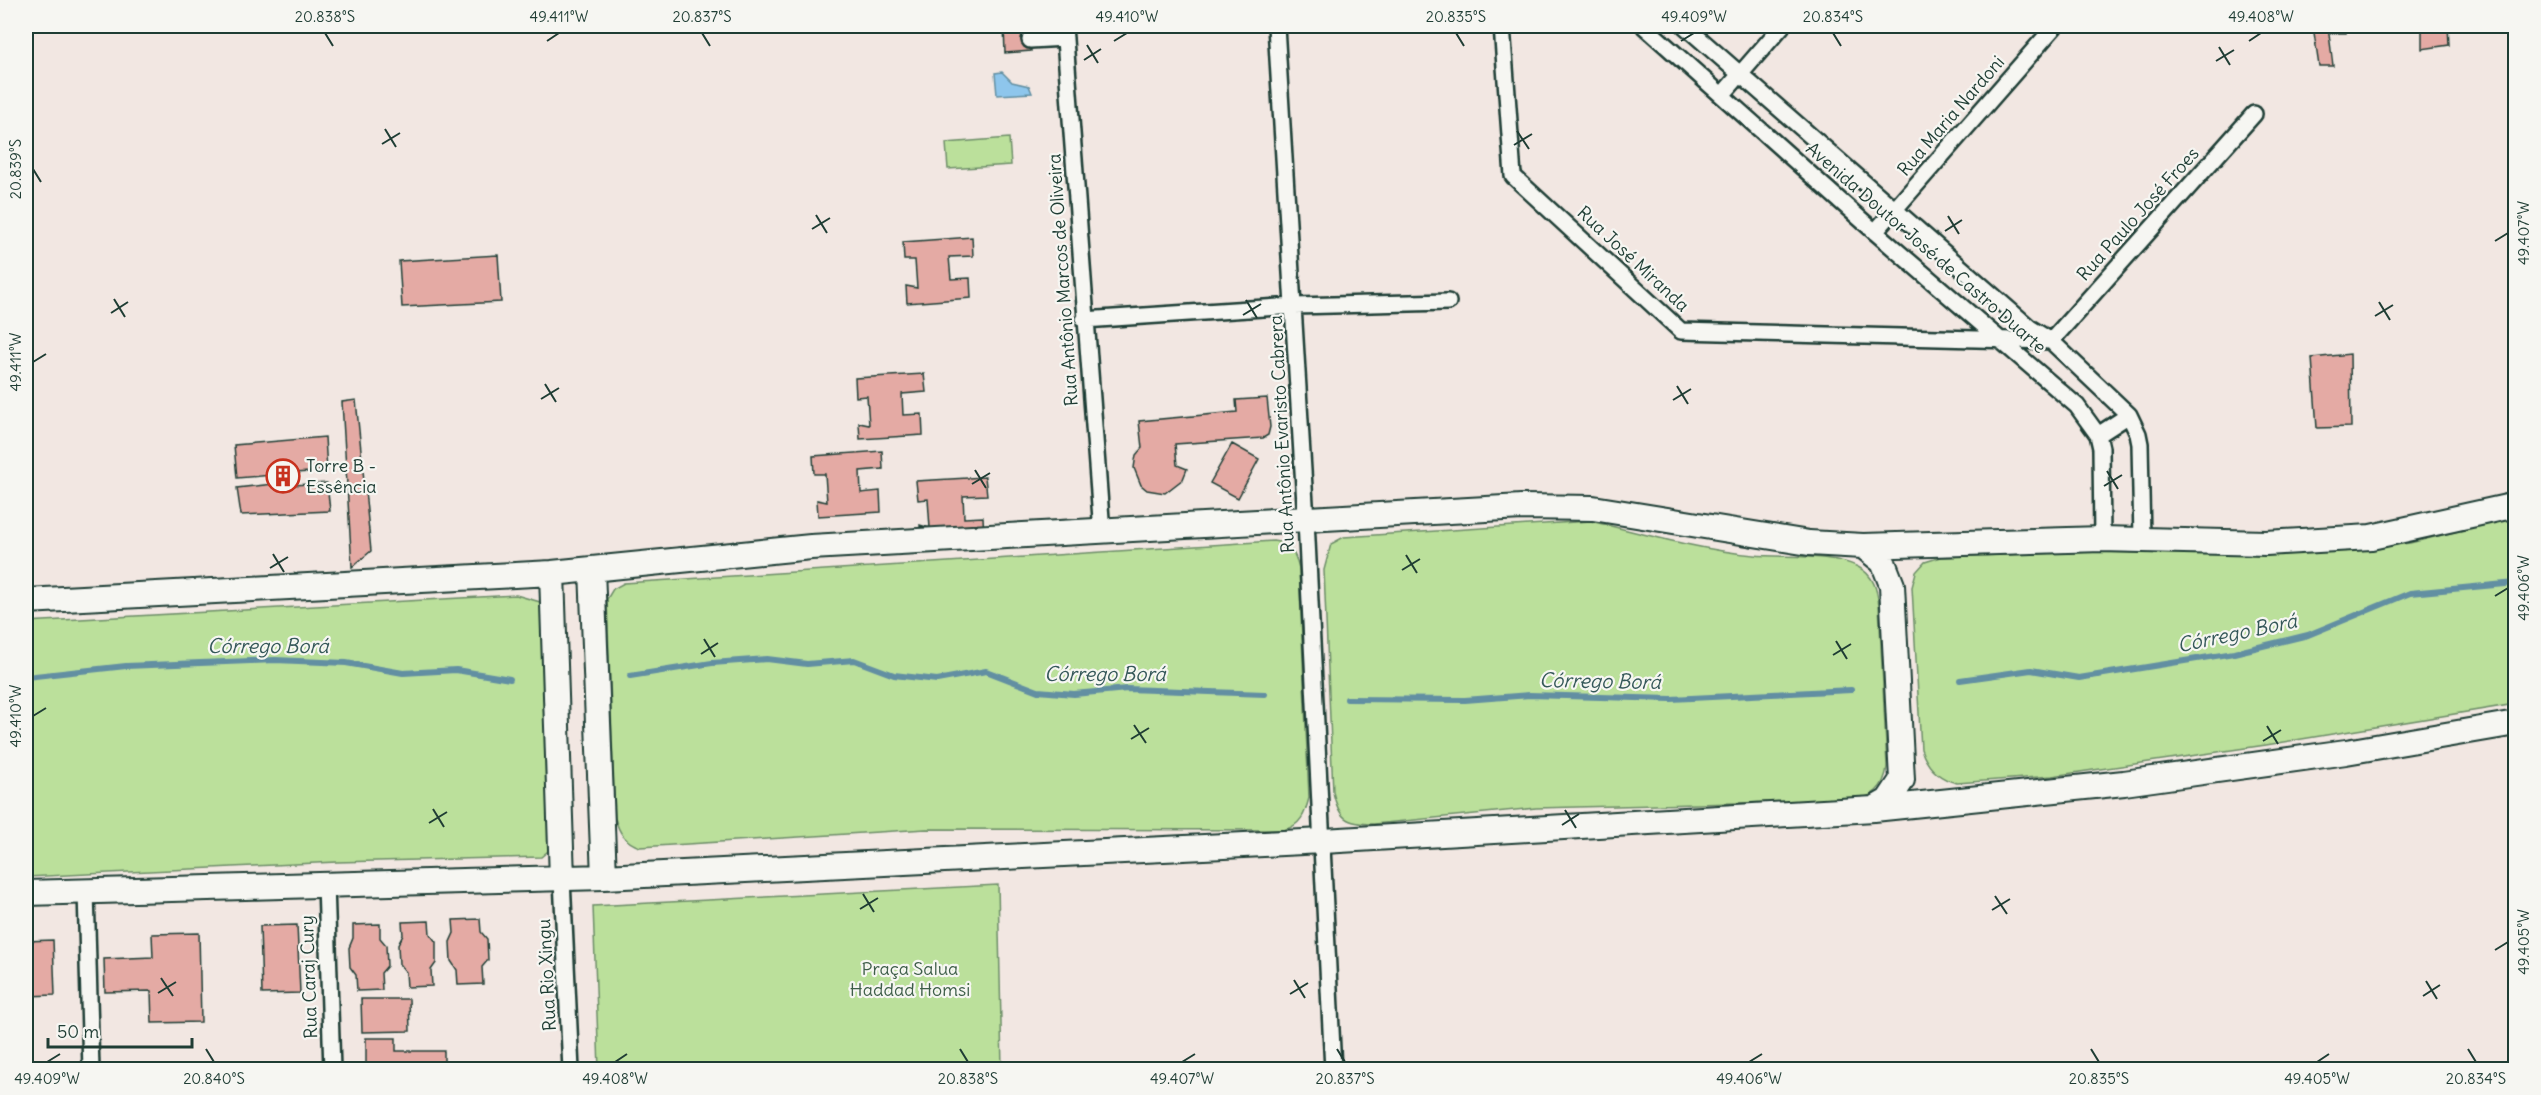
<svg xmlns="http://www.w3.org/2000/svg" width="2541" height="1095" viewBox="0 0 2541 1095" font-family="Delius,sans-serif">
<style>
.green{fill:#bbe09b;stroke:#6d8e68;stroke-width:1.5}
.water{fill:#8ec6ec;stroke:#628fa2;stroke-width:1.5}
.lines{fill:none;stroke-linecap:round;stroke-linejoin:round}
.stream{stroke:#628fa2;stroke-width:6}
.building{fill:#e4aaa4;stroke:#1f3d34;stroke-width:1.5}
.street-casing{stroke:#1f3d34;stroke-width:20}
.primary-casing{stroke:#1f3d34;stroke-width:28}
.street{stroke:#f6f6f2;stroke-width:15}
.primary{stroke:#f6f6f2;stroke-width:24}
.ticks{fill:none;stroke:#1f3d34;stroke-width:2}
.labels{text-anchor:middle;stroke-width:4.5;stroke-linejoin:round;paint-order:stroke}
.street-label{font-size:18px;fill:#1f3d34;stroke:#f6f6f2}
.poi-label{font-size:18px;fill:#1f3d34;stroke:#f6f6f2;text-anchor:start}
.park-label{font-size:18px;fill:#3e5e49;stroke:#f6f6f2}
.water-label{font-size:20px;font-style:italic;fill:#355859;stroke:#f6f6f2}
.neatline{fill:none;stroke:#1f3d34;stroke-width:2}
.ticks-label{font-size:15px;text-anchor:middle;fill:#1f3d34}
</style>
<rect width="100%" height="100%" fill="#f2e7e2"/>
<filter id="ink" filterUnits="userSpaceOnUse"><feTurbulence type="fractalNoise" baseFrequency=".0167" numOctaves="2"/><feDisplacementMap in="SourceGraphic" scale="12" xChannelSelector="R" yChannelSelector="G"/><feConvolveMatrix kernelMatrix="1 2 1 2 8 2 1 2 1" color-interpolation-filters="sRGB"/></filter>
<g filter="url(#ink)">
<path class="green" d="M1009,138L1011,165L948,169L946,143Z
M2515,517V704L2266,745L2052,776L1957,783C1939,779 1927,767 1921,749L1912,587L1916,572L1925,562L1941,557L2092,552L2207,554L2336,551L2410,543Z
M1591,521C1643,534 1701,550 1754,555C1783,558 1833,553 1858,567C1874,575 1877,590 1879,605L1887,767C1884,789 1873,798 1851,800L1536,808L1374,824C1346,824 1339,819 1333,792L1324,570L1331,544L1344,537Z
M1273,541C1290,543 1295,552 1299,568L1309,798C1305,814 1301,825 1284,830L926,829L640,847C625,842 619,833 615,818L607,599L613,589L624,583Z
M516,595L540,602L545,611L554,846L541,857L337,862L26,877V622Z
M998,885L1002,1069H599L593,906Z"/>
<path class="water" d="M1002,72L1012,82L1029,86L1032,93L997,95L995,73Z"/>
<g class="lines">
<path class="stream" d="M630,676L712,663L767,659L807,664L854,660L894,675L937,680L986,671L1038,691L1074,694L1127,689L1265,694
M26,677L126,666L275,660L346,663L403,673L456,670L510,679
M1960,680L2031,670L2079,678L2234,653L2308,635L2410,593L2516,583
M1347,699L1465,700L1530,695L1671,699L1851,690"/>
</g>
<path class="building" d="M1004,26H1029L1031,51L1005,53Z
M2313,26H2328L2333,66H2319Z
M2331,26H2346V33H2331Z
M2422,26H2448L2449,45L2422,49Z
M972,237L973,256L949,257L951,279L970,278L971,298L907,303L906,286L917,288L915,260H904L903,242Z
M498,255L501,302L402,307L399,261Z
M2350,354L2351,427L2317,428L2312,358Z
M924,374L926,392L902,394L903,415L922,414L923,435L860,439L859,423L869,425L867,396L856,397L855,378Z
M1267,398L1270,427L1268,435L1263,438L1175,444L1177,465L1187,469L1183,479L1165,493L1147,490L1141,485L1134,468L1136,455L1142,448L1139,421L1237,412L1236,400Z
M356,400L371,551L352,567L342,402Z
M325,437L327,471L294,473L293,485L327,483L330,511L241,515L237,488L273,484L272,475L237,478L234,445Z
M1232,444L1259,459L1238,498L1210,483Z
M882,451L883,469L860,471L861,493L880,491L881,512L818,516L817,500L827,502L825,474H814L813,456Z
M985,477L987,495L963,496L964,518L983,517L984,537L921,540L920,525L930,528L928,499L918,500L916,481Z
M480,919L481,932L487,939L488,960L482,967L483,984L458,985L457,970L451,961L450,942L454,933L453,920Z
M429,921L430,934L436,942V963L431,970L432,986L407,987L406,972L399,964L398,945L403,935L402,922Z
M380,924V938L386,945L387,966L381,973L382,990L357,991L356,975L350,967L349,948L353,938V925Z
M297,925L300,993L262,994L260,926Z
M199,933L201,1022L152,1023L151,991L105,992L104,959L153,957L152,934Z
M53,940L55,995L26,996V941Z
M361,999H409L410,1031L362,1032Z
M366,1038H396V1051H444V1070H366Z"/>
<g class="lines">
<g class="street-casing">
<path id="street" d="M1064,26L1102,532
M1276,26L1306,520L1333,1070
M1502,26L1513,176L1681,331L2051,341L2254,114
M1644,26L1875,232L2077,406L2098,435L2101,448L2102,539
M1685,26L2030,328L2051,341L2129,415L2138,434L2140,444L2142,539
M1030,40L1065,38
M1723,94L1782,26
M1875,232L2055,26
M1084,320L1295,306L1448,302
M2098,435L2129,415
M562,879L571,1070
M326,884L332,1070
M86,891L91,1070"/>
</g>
<g class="primary-casing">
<path id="primary" d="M1863,546L1883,562L1892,585L1902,780L1888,801L1874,809
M592,569L604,877
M552,573L562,879
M26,601L552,573L811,547L1522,507L1593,508L1809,543L1863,546L2102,539L2266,543L2371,537L2516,505
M26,893L604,877L1323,841L1874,809L2124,783L2346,752L2516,723"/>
</g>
<use href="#street" class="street"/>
<use href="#primary" class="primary"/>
</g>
</g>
<path class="ticks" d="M325,33L333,46M702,33L710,46M1456,33L1464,46M1833,33L1841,46M547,41L559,33M1114,41L1127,33M1681,41L1694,33M2249,41L2261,33M1087,45L1098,63M2219,47L2230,65M1084,60L1101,49M2216,61L2234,50M385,129L396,147M1517,131L1529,149M382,144L400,133M1514,145L1532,134M33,169L41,182M816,215L827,233M1948,216L1959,234M812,229L830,218M1945,231L1962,220M2495,241L2508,233M114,299L125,317M1246,300L1257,318M2379,302L2390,320M111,313L128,302M1243,315L1261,304M2375,316L2393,305M33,362L46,354M545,384L556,402M1677,386L1688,404M541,399L559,388M1673,400L1691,389M975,470L986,488M2107,471L2118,489M972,484L990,473M2104,486L2122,475M273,554L284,572M1406,555L1417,573M270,568L288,557M1402,570L1420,559M2495,596L2508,588M704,639L715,657M1836,641L1847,659M701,654L718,643M1833,655L1851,644M33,716L46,708M1134,725L1146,743M2267,726L2278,744M1131,739L1149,728M2263,741L2281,730M433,809L444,827M1565,810L1576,828M429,823L447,812M1562,825L1579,814M863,894L874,912M1995,896L2007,914M860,909L878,898M1992,910L2010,899M2495,950L2508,942M161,978L173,996M1294,980L1305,998M2426,981L2437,999M158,993L176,982M1290,994L1308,983M2423,996L2440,985M206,1049L214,1062M960,1049L968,1062M1337,1049L1345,1062M2091,1049L2099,1062M2468,1049L2476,1062M47,1062L60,1054M615,1062L627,1054M1182,1062L1195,1054M1749,1062L1762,1054M2317,1062L2329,1054"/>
<defs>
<g id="building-ring" transform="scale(1.725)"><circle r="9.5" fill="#f6f6f2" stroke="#c8321e" stroke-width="1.5"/><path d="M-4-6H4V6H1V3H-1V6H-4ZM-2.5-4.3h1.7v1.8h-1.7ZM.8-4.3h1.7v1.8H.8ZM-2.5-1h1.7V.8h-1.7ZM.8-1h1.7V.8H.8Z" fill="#c8321e"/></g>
</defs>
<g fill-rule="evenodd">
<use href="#building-ring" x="283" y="476"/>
</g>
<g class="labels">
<g class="street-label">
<text transform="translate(1951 116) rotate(-49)" y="6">Rua Maria Nardoni</text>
<text transform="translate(2138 214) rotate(-48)" y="6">Rua Paulo José Froes</text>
<text transform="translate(1926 248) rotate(41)" y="6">Avenida Doutor José de Castro Duarte</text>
<text transform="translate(1633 259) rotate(43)" y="6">Rua José Miranda</text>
<text transform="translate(1063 280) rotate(-94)" y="6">Rua Antônio Marcos de Oliveira</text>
<text transform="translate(1282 434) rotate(-93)" y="6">Rua Antônio Evaristo Cabrera</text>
<text transform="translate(547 975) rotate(-93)" y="6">Rua Rio Xingu</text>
<text transform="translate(309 977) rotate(-92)" y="6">Rua Caraj Cury</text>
</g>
<g class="poi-label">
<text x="306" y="472">Torre B -<tspan x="306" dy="21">Essência</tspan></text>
</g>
<g class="park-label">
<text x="910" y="975">Praça Salua<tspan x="910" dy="21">Haddad Homsi</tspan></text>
</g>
<g class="water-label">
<text transform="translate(2237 633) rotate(-12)" y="7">Córrego Borá</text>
<text x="268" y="653">Córrego Borá</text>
<text x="1105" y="681">Córrego Borá</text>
<text transform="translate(1600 681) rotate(1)" y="7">Córrego Borá</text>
</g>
</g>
<rect width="2541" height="1095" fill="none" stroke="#f6f6f2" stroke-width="66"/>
<path d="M48 1038v9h144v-9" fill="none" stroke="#1f3d34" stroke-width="3"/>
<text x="57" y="1038" font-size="18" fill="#1f3d34" stroke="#f6f6f2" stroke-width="4.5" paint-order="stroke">50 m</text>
<rect x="33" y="33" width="2475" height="1029" class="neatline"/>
<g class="ticks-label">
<text x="325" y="22">20.838°S</text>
<text x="559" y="22">49.411°W</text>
<text x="702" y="22">20.837°S</text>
<text x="1127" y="22">49.410°W</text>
<text x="1456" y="22">20.835°S</text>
<text x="1694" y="22">49.409°W</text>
<text x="1833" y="22">20.834°S</text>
<text x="2261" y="22">49.408°W</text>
<text transform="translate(16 169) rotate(-90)" y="5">20.839°S</text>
<text transform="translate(2524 233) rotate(-90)" y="5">49.407°W</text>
<text transform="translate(16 362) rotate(-90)" y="5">49.411°W</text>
<text transform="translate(2524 588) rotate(-90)" y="5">49.406°W</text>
<text transform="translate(16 716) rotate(-90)" y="5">49.410°W</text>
<text transform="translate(2524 942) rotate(-90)" y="5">49.405°W</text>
<text x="47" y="1084">49.409°W</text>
<text x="214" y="1084">20.840°S</text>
<text x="615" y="1084">49.408°W</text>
<text x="968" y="1084">20.838°S</text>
<text x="1182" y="1084">49.407°W</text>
<text x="1345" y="1084">20.837°S</text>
<text x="1749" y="1084">49.406°W</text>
<text x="2099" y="1084">20.835°S</text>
<text x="2317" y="1084">49.405°W</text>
<text x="2476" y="1084">20.834°S</text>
</g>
</svg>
